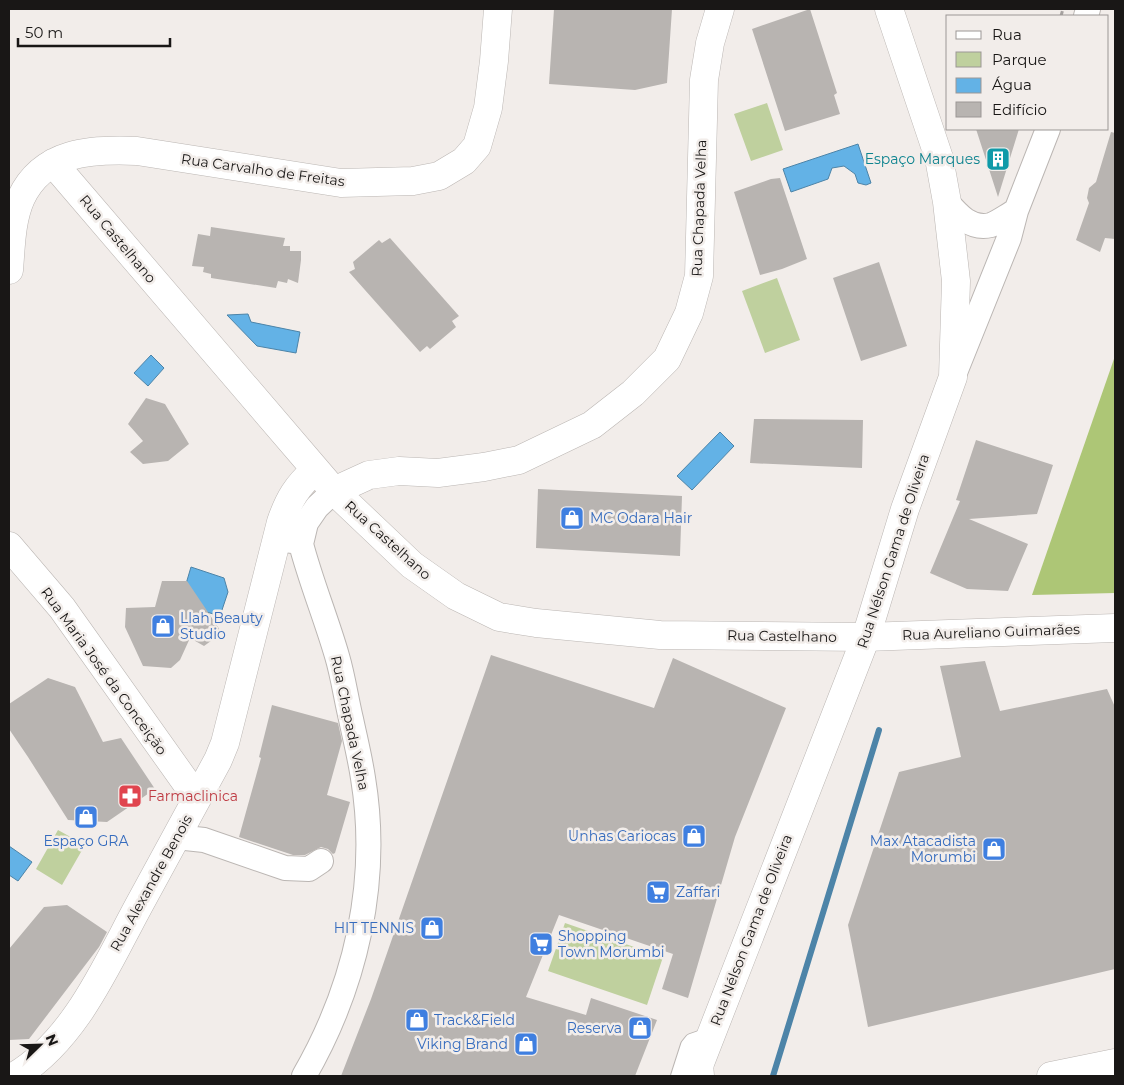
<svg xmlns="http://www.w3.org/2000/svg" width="1124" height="1085" viewBox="0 0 1124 1085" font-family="Montserrat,sans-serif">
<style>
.green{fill:#bfd09e}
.forest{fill:#adc676}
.water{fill:#63b2e6;stroke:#4d84a8}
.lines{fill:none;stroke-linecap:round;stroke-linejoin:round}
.stream{stroke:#4d84a8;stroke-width:6}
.building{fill:#b8b4b1}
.service-casing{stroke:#bbb6b3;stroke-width:14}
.minor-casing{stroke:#bbb6b3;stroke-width:26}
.tertiary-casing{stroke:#bbb6b3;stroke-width:29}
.secondary-casing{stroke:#bbb6b3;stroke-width:29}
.primary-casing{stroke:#bbb6b3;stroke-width:29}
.path{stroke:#a5a19f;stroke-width:3;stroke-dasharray:5 2.5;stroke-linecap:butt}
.service{stroke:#fff;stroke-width:12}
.minor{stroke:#fff;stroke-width:24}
.tertiary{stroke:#fff;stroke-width:28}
.secondary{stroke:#fff;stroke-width:28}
.primary{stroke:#fff;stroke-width:28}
.labels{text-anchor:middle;stroke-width:5;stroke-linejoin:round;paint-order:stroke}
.culture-label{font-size:14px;fill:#0d838f;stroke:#f2edea;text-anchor:end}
.street-label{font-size:14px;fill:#191716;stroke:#f2edea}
.shop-label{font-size:14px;fill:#366cbe;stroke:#f2edea;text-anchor:start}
.health-label{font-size:14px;fill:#be3a42;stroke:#f2edea;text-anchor:start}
</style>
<rect width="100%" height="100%" fill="#f2edea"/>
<path class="green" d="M767,103L783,150L751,161L734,114Z
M777,278L800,340L765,353L742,291Z
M58,830L85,845L62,885L36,869Z
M565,923L663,957L647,1005L548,971Z"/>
<path class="forest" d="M1115,356V593L1032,595Z"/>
<path class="water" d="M858,144L871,183L866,185L858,183L855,174L844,166L832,168L828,179L791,192L783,169Z
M248,314L251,322L300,332L296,353L257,346L227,315Z
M151,355L164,368L148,386L134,373Z
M720,432L734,446L692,490L677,476Z
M191,567L224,578L228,592L220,616L180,604Z
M9,846L32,862L18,881L9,875Z"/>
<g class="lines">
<path class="stream" d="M773,1076L879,730"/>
</g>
<path class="building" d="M554,9H672L667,83L635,90L549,84Z
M810,9L837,93L834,95L840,114L785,131L752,29Z
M976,129H1019L998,197Z
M1111,132L1115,133V239L1105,238L1100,252L1076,240L1089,203L1087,198L1089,188L1096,182Z
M780,178L807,259L782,269L760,275L734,192L771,179Z
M211,227L285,238L283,246H290V251H301V260L298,283L288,279L287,283L278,281L276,288L211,278V274L203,272L204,267L192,266L198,234L210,236Z
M390,238L459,316L452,321L456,327L430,349L427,346L420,352L349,272L355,269L353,262L379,240L382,243Z
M879,262L907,346L861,361L833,278Z
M146,398L165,404L189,444L168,461L143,464L130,452L143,441L128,424Z
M754,419L863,420L862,468L750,463Z
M976,440L1053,465L1037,514L969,519L1028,544L1008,591L967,589L930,573L960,501L956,500Z
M538,489L682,496L680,556L536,548Z
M162,581H187L222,633L204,646L190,638L180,660L171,668L143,666L125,627L126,608L155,607Z
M491,655L654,708L673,658L786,708L735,837L688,998L662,989L673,954L559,915L526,997L586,1015L591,998L657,1020L635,1076H341L371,999Z
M985,661L1000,711L1107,689L1115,707V969L868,1027L848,925L899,772L961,757L940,666Z
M48,678L75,687L103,742L121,738L155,789L107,822L68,820L28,757L9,729V704Z
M272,705L338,723L342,741L327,795L350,802L335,853L333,854L328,849L321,847L305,855H293L239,837L261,758L259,757Z
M67,905L107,932L99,947L29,1039L9,1040V949L44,907Z"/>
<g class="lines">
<g class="service-casing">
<path id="service" d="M677,1076L687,1045L691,1040L711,1033"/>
</g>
<g class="minor-casing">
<path id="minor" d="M1086,16L1088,9
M947,202C958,215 971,230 991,225C999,222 1008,215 1016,211
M956,370L1009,238L1016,211L1048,129
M276,539L293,541L301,544C311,582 326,618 337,656C343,676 346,698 351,719C355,738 360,758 363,778C380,881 356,986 304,1076
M301,544L306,523L317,507L334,491
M176,837L204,840L285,868L309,869L321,861"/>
</g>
<g class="tertiary-casing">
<path id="tertiary" d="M53,163L334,491L412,565L456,596L499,617L536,623L660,635L866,637L1115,628
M9,270C11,247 11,220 21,198C43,151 91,149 137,151L341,183L413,181L439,176L464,161L477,146L488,108L494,61L498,9
M334,491L369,475L399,471L438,473L484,467L519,460L592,425L633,393L667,359L689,313L699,276L704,80L710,43L720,9
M9,546L62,608L197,798
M15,1076C75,1040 106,966 138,907C165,858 191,809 218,760L225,743L281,522C289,499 297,486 315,470"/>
</g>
<g class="secondary-casing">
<path id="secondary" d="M695,1076L866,637L905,509L953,377L956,281L947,202L939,158L889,9"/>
</g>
<g class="primary-casing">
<path id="primary" d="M699,1064L700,1076
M1051,1076L1115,1063"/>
</g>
<path class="path" d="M1061,16L1063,9"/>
<use href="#service" class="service"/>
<use href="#minor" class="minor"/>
<use href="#tertiary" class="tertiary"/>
<use href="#secondary" class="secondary"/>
<use href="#primary" class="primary"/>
</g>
<defs>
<g id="building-square" transform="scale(1.25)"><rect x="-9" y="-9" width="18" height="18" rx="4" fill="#0f9aa8" stroke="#f2edea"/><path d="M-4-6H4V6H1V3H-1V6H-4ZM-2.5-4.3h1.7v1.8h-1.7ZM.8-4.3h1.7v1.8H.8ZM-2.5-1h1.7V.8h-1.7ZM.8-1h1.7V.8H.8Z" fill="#fff"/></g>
<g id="shop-square" transform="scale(1.25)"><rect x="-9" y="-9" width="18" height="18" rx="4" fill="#3f7fe0" stroke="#f2edea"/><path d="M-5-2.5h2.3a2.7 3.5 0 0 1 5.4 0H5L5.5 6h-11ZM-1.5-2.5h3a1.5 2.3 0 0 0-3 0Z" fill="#fff"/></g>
<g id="pharmacy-square" transform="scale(1.25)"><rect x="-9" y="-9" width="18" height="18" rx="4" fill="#e0444e" stroke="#f2edea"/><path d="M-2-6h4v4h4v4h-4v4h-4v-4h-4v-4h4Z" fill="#fff"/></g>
<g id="supermarket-square" transform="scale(1.25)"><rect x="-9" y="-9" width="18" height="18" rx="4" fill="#3f7fe0" stroke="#f2edea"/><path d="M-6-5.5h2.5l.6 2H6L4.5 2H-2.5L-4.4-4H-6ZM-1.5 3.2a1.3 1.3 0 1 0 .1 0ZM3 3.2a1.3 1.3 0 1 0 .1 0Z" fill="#fff"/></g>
</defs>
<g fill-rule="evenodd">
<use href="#building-square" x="998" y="159"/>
<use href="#shop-square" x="572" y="518"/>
<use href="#shop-square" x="163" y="626"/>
<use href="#pharmacy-square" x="130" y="796"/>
<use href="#shop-square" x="86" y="817"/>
<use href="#shop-square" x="694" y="836"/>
<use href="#shop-square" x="994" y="849"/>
<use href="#supermarket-square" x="658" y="892"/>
<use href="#shop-square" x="432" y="928"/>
<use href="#supermarket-square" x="541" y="944"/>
<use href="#shop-square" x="417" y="1020"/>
<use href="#shop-square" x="640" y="1028"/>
<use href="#shop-square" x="526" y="1044"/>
</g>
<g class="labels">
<g class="culture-label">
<text x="980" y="164">Espaço Marques</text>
</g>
<g class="street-label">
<text transform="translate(263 170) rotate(8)" y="5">Rua Carvalho de Freitas</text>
<text transform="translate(699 208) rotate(-88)" y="5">Rua Chapada Velha</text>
<text transform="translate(118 239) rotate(50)" y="5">Rua Castelhano</text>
<text transform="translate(388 540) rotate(42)" y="5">Rua Castelhano</text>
<text transform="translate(893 551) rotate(-72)" y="5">Rua Nélson Gama de Oliveira</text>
<text transform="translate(991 632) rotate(-2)" y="5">Rua Aureliano Guimarães</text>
<text transform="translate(782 636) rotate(1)" y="5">Rua Castelhano</text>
<text transform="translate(104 671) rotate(54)" y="5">Rua Maria José da Conceição</text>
<text transform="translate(350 723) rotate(78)" y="5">Rua Chapada Velha</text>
<text transform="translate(151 883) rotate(-61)" y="5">Rua Alexandre Benois</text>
<text transform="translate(751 930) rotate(-69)" y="5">Rua Nélson Gama de Oliveira</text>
</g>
<g class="shop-label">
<text x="590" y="523">MC Odara Hair</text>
<text x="180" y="623">Llah Beauty<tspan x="180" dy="16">Studio</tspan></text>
<text x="676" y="841" text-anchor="end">Unhas Cariocas</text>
<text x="86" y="846" text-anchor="middle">Espaço GRA</text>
<text x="976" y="846" text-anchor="end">Max Atacadista<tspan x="976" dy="16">Morumbi</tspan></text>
<text x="676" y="897">Zaffari</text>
<text x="414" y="933" text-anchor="end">HIT TENNIS</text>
<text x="558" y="941">Shopping<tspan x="558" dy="16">Town Morumbi</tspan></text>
<text x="434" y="1025">Track&amp;Field</text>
<text x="622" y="1033" text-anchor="end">Reserva</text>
<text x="508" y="1049" text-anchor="end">Viking Brand</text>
</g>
<g class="health-label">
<text x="148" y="801">Farmaclinica</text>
</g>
</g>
<rect width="1124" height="1085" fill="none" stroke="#191716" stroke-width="20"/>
<rect x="946" y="15" width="162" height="115" fill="#f2edea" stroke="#9b9795"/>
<rect x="956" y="31" width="25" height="8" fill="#ffffff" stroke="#9b9795"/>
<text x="992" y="40" font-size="15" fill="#191716">Rua</text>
<rect x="956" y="52" width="25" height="15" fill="#bfd09e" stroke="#9b9795"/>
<text x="992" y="65" font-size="15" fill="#191716">Parque</text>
<rect x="956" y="78" width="25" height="15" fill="#63b2e6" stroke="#9b9795"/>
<text x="992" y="90" font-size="15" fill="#191716">Água</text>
<rect x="956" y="102" width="25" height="15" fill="#b8b4b1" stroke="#9b9795"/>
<text x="992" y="115" font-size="15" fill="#191716">Edifício</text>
<g transform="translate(40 1045) rotate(67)" stroke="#f2edea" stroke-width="4" paint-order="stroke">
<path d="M0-4L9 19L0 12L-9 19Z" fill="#191716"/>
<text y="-8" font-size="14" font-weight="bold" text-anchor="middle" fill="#191716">N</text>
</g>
<path d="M18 38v8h152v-8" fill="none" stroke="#191716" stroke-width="2.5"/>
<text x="25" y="38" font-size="15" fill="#191716" stroke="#f2edea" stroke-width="4" paint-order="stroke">50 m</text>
</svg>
